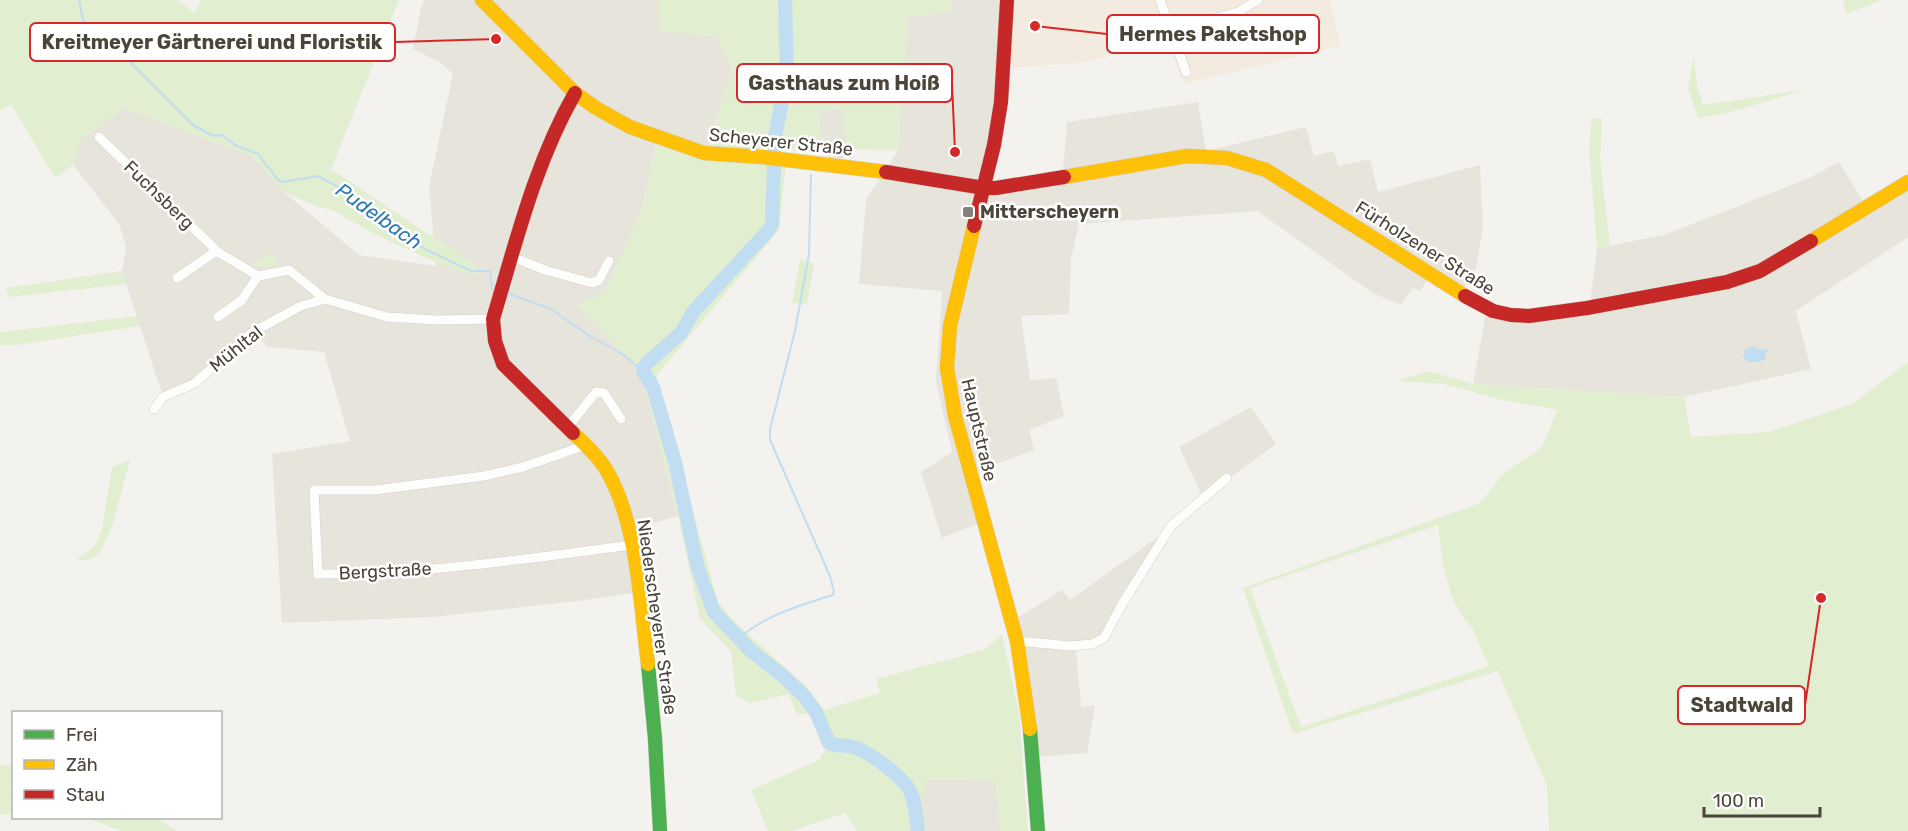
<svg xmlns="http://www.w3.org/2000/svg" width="1908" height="831" viewBox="0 0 1908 831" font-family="Rubik,sans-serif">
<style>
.residential{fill:#e7e4dc}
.commercial{fill:#f3ebdf}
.green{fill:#e1eecf;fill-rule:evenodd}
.water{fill:#c0ddf1}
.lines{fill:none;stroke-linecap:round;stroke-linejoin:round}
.stream{stroke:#c0ddf1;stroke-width:2}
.river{stroke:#c0ddf1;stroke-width:14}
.street-casing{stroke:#d2d0cb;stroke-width:10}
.fast-casing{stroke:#d3cfc5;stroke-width:15}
.slow-casing{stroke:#d3cfc5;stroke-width:15}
.jam-casing{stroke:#d3cfc5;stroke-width:15}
.street{stroke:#fdfdfc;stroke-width:9}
.fast{stroke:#4caf50;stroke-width:14}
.slow{stroke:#ffc107;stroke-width:14}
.jam{stroke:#c62828;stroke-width:14}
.poi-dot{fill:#868178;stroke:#fff;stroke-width:2}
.labels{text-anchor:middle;stroke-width:5;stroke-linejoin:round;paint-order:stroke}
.street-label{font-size:18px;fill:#4b4439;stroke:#fff}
.poi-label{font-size:18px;font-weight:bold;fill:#4b4439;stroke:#fff;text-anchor:start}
.water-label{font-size:20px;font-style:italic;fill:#2e7ab2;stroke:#fff}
.leader{fill:none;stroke:#d62828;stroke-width:2}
.callout-dot{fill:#d62828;stroke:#fff;stroke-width:2}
.callout{fill:#fff;stroke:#d62828;stroke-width:2}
.callout-label{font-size:20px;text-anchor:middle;font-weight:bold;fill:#4b4439}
</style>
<rect width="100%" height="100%" fill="#f4f2ee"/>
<path class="residential" d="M424,0H657L660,31L716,36L733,69L703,159L656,145L641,212L604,293L577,306L641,371L678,516L629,530L638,592L578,601L434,617L282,623L272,454L350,441L324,352L268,347L252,332L195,383L163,397L122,271L126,247L119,224L73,165L80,140L124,108L252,156L284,192L359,255L436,266L429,186L453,74L440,62L413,49L421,8Z
M952,0H999V67L992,123L979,184L1063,171L1067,122L1198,102L1206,151L1306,127L1314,156L1334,151L1338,166L1370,159L1378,192L1480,165L1483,228L1476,268L1458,296L1428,279L1420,291L1413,288L1401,305L1373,293L1257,211L1079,224L1071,259L1069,314L1021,316L1030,380L1056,378L1064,416L1029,430L1034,450L964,476L978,524L942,538L921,472L952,452L936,382L942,291L859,284L866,200L898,150L908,17L951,12Z
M842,107L846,137L842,166L828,164L817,113Z
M1839,162L1866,206L1908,182V237L1796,311L1811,369L1684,397L1473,384L1486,313L1500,317L1590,304L1597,248L1664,235L1809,178Z
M1251,407L1276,444L1203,497L1179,447Z
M1166,531L1107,634L1076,649L1081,707L1095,705L1087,753L1037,757L1017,618L1062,590L1070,600Z
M927,779L996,781L1001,831H927L919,809Z"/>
<path class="commercial" d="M1012,0H1330L1341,46L1183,84L1167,39L1087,62L1011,68Z"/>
<path class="green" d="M0,0H177L195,13L201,0H399L331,169L428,234L452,247L482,271L479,274H468L449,268L378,236L332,210L316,206L284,192L252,156L124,108L80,140L73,165L55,178L11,104L0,111Z
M657,0H778L782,75L771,135L763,139L762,153L707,148L733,69L716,36L660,31Z
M788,0H952L951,12L908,17L898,150L844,149L846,137L841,107L817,113L825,150L778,148L783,113L790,81Z
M1843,0H1882L1846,14Z
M1694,56L1697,85L1703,105L1804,90L1724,114L1698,118L1688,88Z
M1602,118L1600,159L1610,245L1597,248L1589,149L1592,119Z
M657,143L686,155L758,164H786L779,230L656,376L718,602L737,624L807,687L824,710L880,693L876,679L983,650L1002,635L1019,713L1028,831H1001L996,781L928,779L919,809L927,831H857L845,813L792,831H768L751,790L819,760L829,743L816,712L797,715L789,694L750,703L736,696L731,651L700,619L678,516L641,371L577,306L604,293L641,212Z
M272,251L279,264L268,267L251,265Z
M800,259L814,263L807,304L792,303Z
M122,271L126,284L9,297L6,288Z
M137,316L140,326L17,345H0V332Z
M1908,362V831H1549L1547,786L1498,671L1293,734L1243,588L1480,503L1504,473L1543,446L1557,410L1498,399L1444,384L1396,381L1428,371L1473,384L1684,397L1691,437L1769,432L1852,404ZM1438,525L1443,565L1452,597L1464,619L1472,627L1489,666L1301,727L1250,588Z
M130,460L113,523L100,553L85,561L77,559L94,547L102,530L112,467Z
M0,765H13V814L0,815Z
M86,818H157L177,831H122Z"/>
<path class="water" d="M1753,346L1760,350L1768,349L1765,355V360C1756,362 1749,365 1743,357L1745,350Z"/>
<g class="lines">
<path class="stream" d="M79,0L83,20L103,35L193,125L213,136L222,135L235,145L258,154L278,180L283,182L318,176L351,194L394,229L425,249L471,271H490L492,289L496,290
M507,293L551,309L588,335L624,355L643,371
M739,639C760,617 804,604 833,595L834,592L830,576L770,440V429L795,331L809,254L811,175"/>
<path class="river" d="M785,0L787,75L775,137L772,224L767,232L693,312L681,333L646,364L643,371L653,387L675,462L698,569L714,612L750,650L783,676L805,697L816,712L829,743C838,747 847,744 856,748C872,754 900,775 909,789C916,801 916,818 918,831"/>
<g class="street-casing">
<path id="street" d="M1160,0L1186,72
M1172,30L1238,12L1258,0
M99,137L219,253
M512,257L545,270L592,283L599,280L609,261
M177,278L216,251L258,276
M218,317L242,300L258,276L289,270L325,299L387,317L435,320L493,319
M154,409L163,397L195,383L253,332L301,306L325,299
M568,427L596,392L604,393L621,419
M586,445L523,467L484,476L375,490H314L318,574C423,574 528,559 632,545
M1017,641L1071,646L1092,644L1104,638L1121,606L1171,526L1227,478"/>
</g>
<g class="fast-casing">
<path id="fast" d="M648,664L655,739L660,831
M1030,729L1038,831"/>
</g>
<g class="slow-casing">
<path id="slow" d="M482,0L575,93L596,108L630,127L704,153L762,157L886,172
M1064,177L1187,156L1227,158L1266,170L1465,296
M974,226L950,326L947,368L955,416L1017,641L1030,729
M1811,241L1908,182
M573,433C585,444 599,457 607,471C638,525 640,603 648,664"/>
</g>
<g class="jam-casing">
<path id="jam" d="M886,172L984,188H996L1064,177
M974,226L994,145L1001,102L1007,0
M1465,296L1493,311L1511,315L1529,316L1587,308L1727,282L1760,271L1811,241
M573,433L503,364L495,341L493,319C516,242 535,163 575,93"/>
</g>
<use href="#street" class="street"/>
<use href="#fast" class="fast"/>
<use href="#slow" class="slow"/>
<use href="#jam" class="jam"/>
</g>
<rect class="poi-dot" x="962" y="206" width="12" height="12" rx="3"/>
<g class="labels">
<g class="street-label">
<text transform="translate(781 142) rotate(6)" y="6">Scheyerer Straße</text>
<text transform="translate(159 195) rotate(44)" y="6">Fuchsberg</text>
<text transform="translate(1425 248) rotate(32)" y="6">Fürholzener Straße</text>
<text transform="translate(236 349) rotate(-39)" y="6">Mühltal</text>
<text transform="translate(979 430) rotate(77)" y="6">Hauptstraße</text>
<text transform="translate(385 571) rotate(-3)" y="6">Bergstraße</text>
<text transform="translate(657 617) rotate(82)" y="6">Niederscheyerer Straße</text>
</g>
<g class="poi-label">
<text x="980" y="218">Mitterscheyern</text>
</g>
<g class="water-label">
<text transform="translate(379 216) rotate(35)" y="7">Pudelbach</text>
</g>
</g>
<path class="leader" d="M1035 26L1107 34M496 39L395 42M955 152L952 83M1821 598L1805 705"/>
<g class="callout-dot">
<circle cx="1035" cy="26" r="6"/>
<circle cx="496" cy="39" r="6"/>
<circle cx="955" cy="152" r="6"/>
<circle cx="1821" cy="598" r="6"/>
</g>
<g class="callout">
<rect x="1107" y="15" width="212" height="38" rx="6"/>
<rect x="30" y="23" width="365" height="38" rx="6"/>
<rect x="737" y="64" width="215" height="38" rx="6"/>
<rect x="1678" y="686" width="127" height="38" rx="6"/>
</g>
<g class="callout-label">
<text x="1213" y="41">Hermes Paketshop</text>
<text x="212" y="49">Kreitmeyer Gärtnerei und Floristik</text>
<text x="844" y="90">Gasthaus zum Hoiß</text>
<text x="1742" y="712">Stadtwald</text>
</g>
<rect x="12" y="711" width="210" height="108" fill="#ffffff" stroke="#b7b4b0" stroke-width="1.5"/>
<rect x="24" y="730" width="30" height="9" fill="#4caf50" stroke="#b7b4b0" stroke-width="1.5"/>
<text x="66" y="741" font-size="18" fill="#4b4439">Frei</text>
<rect x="24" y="760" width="30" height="9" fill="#ffc107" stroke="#b7b4b0" stroke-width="1.5"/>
<text x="66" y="771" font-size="18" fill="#4b4439">Zäh</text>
<rect x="24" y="790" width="30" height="9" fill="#c62828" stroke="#b7b4b0" stroke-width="1.5"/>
<text x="66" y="801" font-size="18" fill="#4b4439">Stau</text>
<path d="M1704 807v9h116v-9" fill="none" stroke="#4b4439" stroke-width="3"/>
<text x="1713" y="807" font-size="18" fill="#4b4439" stroke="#ffffff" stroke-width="4.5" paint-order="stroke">100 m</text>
</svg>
